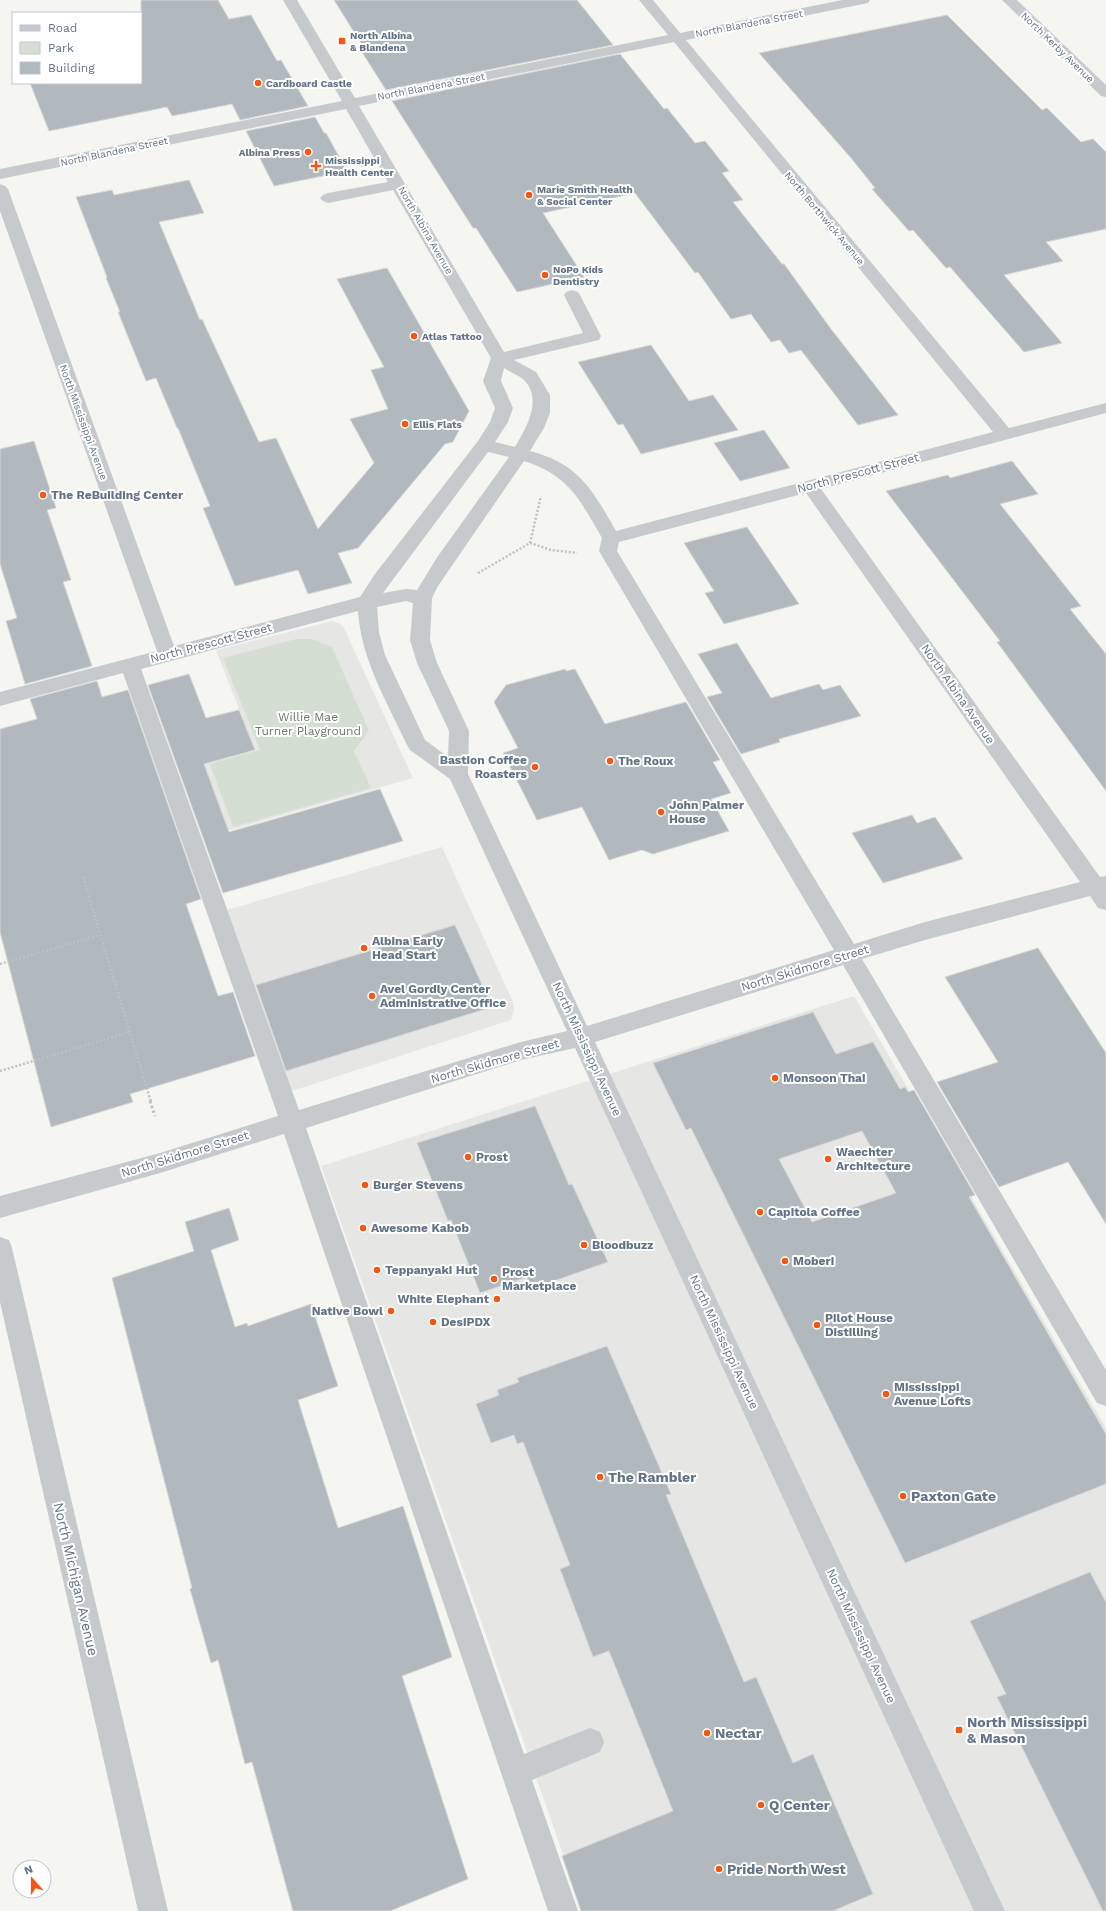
<svg xmlns="http://www.w3.org/2000/svg" width="1106" height="1911" viewBox="0 0 1106 1911" font-family="'Work Sans',sans-serif">
<style>
.built{fill:#e6e7e5}
.green{fill:#d5ded2}
.building{fill:#b1b8be;stroke:#d7d7d4;fill-rule:evenodd}
.lines{fill:none;stroke-linecap:round;stroke-linejoin:round}
.path-far1{stroke:#c0c1c3;stroke-width:2.5;stroke-dasharray:2 2;stroke-linecap:butt}
.path{stroke:#c0c1c3;stroke-width:3;stroke-dasharray:2.5 2.5;stroke-linecap:butt}
.minor{fill:#c7cacd;fill-rule:evenodd}
.poi-dot{fill:#f45713;stroke:#fff;stroke-width:1.5}
.labels{text-anchor:middle;stroke-width:4;stroke-linejoin:round;paint-order:stroke}
.far-street-label{font-size:10px;fill:#617385;stroke:#fff}
.far-poi-label{font-size:10px;font-weight:bold;fill:#617385;stroke:#fff;text-anchor:start}
.street-label{font-size:12px;fill:#617385;stroke:#fff}
.poi-label{font-size:12px;font-weight:bold;fill:#617385;stroke:#fff;text-anchor:start}
.park-label{font-size:12px;fill:#657c61;stroke:#fff}
.near-poi-label{font-size:14px;font-weight:bold;fill:#617385;stroke:#fff;text-anchor:start}
.near-street-label{font-size:14px;fill:#617385;stroke:#fff}
</style>
<rect width="100%" height="100%" fill="#f5f6f1"/>
<path class="built" d="M332,621L339,623L343,626L413,778L206,837L181,770L255,750L216,650Z
M442,847L513,1002L514,1010L511,1020L292,1091L227,910Z
M854,996L1106,1428V1911H583L321,1166Z"/>
<path class="green" d="M296,639H312L332,647L369,731L354,751L371,788L233,827L210,764L260,750L223,658Z"/>
<path class="building" d="M141,0H218L229,19L251,15L277,61L281,60L308,106L240,120L232,104L172,116L167,107L49,131L30,83H141Z
M334,0H577L613,45L386,90L360,49L364,48Z
M947,15L1042,110L1047,108L1081,142L1093,139L1106,152V229L1046,242L1063,261L1004,275L1062,343L1024,352L950,267L946,268L913,230L909,231L872,189L875,188L851,158L759,53Z
M620,54L664,109L667,108L695,143L705,141L729,171L722,173L743,200L733,202L782,264H784L831,329L898,415L858,425L801,350L789,353L780,340L771,342L751,314L731,319L698,272L695,273L635,193L543,213L584,277L517,292L476,228H473L392,101Z
M315,117L324,133H326L347,171L274,186L246,131Z
M189,180L204,213L159,222L200,320L202,319L259,442L276,438L318,529L374,463L350,419L388,409L371,370L384,367L337,279L387,268L469,411L453,442L445,444L358,548L338,553L352,583L308,594L298,570L235,586L203,508L210,506L178,428H177L156,378L146,381L118,312H120L106,278L107,277L76,197L112,190L114,195Z
M651,345L689,401L713,395L738,430L641,454L623,424L618,425L578,362Z
M764,430L790,468L740,481L714,443Z
M34,441L56,508L47,510L71,580L63,582L92,666L25,684L6,621L17,618L0,564V449Z
M1012,461L1038,494L1000,504L1081,606L1070,609L1106,654V791L997,642L1000,641L886,491L948,475L950,478Z
M747,527L799,604L724,624L705,593L714,591L684,543Z
M737,643L771,698L819,684L823,690L840,685L861,716L779,739L780,742L741,754L707,697L722,693L698,654Z
M565,669L566,671L575,669L605,724L686,702L720,760L713,762L731,793L711,799L729,831L653,854L642,850L609,860L582,807L537,820L503,753L518,748L494,702L506,685Z
M189,674L206,718L239,710L255,750L204,764L229,832L380,789L403,841L223,893L148,685Z
M97,681L102,697L128,690L201,899L186,904L218,996L233,992L255,1056L130,1094L133,1102L51,1127L0,932V729L37,719L30,699Z
M912,815L917,823L935,817L963,859L883,883L852,833Z
M455,925L492,1007L286,1071L256,985Z
M1038,948L1106,1053V1224L1068,1162L999,1187L937,1082L998,1062L945,977Z
M813,1012L836,1054L873,1042L900,1089L905,1087L908,1092L914,1090L975,1195L969,1197L1106,1434V1484L905,1563L691,1128L686,1130L653,1063ZM862,1131L896,1193L812,1222L779,1159Z
M535,1106L569,1185L572,1184L608,1262L531,1289L527,1277L480,1293L451,1220L448,1221L417,1143Z
M229,1208L239,1240L211,1250L235,1327L247,1323L248,1326L311,1304L338,1386L298,1400L338,1528L403,1506L452,1657L402,1676L468,1879L390,1911H293L252,1762L245,1764L218,1660L211,1663L190,1589L192,1588L112,1278L194,1251L185,1222Z
M607,1346L671,1494L666,1495L744,1682L756,1677L793,1763L813,1754L873,1894L833,1911H581L562,1856L673,1811L609,1651L593,1657L560,1569L570,1565L523,1442L517,1444L514,1435L491,1443L476,1404L499,1395L497,1390L519,1382L517,1378Z
M1090,1572L1106,1602V1911H1103L997,1697L1006,1694L970,1621Z"/>
<g class="lines">
<path class="path-far1" d="M530,543L551,550L577,553
M478,573L530,543L541,496
M83,877L151,1102
M0,964L100,935
M0,1071L130,1032"/>
<path class="path" d="M150,1101L155,1116"/>
<path class="minor" d="M283,0H297L355,98L668,35L639,0H653L680,33L842,0H870L868,3L863,4L686,40L1009,428L1106,403V413L821,489L1100,877L1106,876V910L1098,908L1090,896L925,940L862,959L1106,1370V1406L1097,1403L843,965L595,1042L1005,1911H974L575,1048L521,1060L306,1128L524,1754L590,1728L600,1732L604,1742L600,1752L532,1780L578,1911H548L284,1134L160,1173L0,1218V1196L160,1153L278,1116L123,673L0,706V692L157,651L0,211V184L5,186L8,189L174,646L360,597L375,574L478,441L490,422L495,408L483,381L491,358L393,190L328,203L323,201L320,198L323,195L328,193L388,182L346,109L0,179V169L342,101ZM674,42L993,432L616,531C592,489 579,464 530,451L544,428L550,413V395L536,372L514,360L599,340L601,336L580,295L578,292L572,290L566,292L564,295L583,333L504,352L359,106ZM504,368C510,372 518,375 523,379C544,399 526,428 515,447L495,442L508,422L513,408L501,381ZM488,452L509,457L438,556L417,590L406,589L383,593ZM524,461C570,476 579,499 602,538L599,551L834,950L587,1026L468,774L469,731L437,663L430,640L432,598L438,586ZM806,493L1080,882L925,922L854,944L617,551L619,542ZM406,601L413,603L410,640L417,663L449,731L448,757L425,740L385,655L379,632L377,607ZM358,611C361,659 387,702 407,745L410,750L450,779L567,1031L521,1042L299,1110L141,669Z
M1002,0H1017L1106,85V97L1101,96Z
M0,1237L9,1240L12,1248L168,1911H138L0,1302Z"/>
</g>
<g class="poi-dot">
<rect x="338" y="37" width="8" height="8" rx="2"/>
<circle cx="258" cy="83" r="4"/>
<circle cx="308" cy="152" r="4"/>
<path d="M314 160h4v4h4v4h-4v4h-4v-4h-4v-4h4z"/>
<circle cx="529" cy="195" r="4"/>
<circle cx="545" cy="275" r="4"/>
<circle cx="414" cy="336" r="4"/>
<circle cx="405" cy="424" r="4"/>
<circle cx="43" cy="495" r="4"/>
<circle cx="610" cy="761" r="4"/>
<circle cx="535" cy="767" r="4"/>
<circle cx="661" cy="812" r="4"/>
<circle cx="364" cy="948" r="4"/>
<circle cx="372" cy="996" r="4"/>
<circle cx="775" cy="1078" r="4"/>
<circle cx="468" cy="1157" r="4"/>
<circle cx="828" cy="1159" r="4"/>
<circle cx="365" cy="1185" r="4"/>
<circle cx="760" cy="1212" r="4"/>
<circle cx="363" cy="1228" r="4"/>
<circle cx="584" cy="1245" r="4"/>
<circle cx="785" cy="1261" r="4"/>
<circle cx="377" cy="1270" r="4"/>
<circle cx="494" cy="1279" r="4"/>
<circle cx="497" cy="1299" r="4"/>
<circle cx="391" cy="1311" r="4"/>
<circle cx="433" cy="1322" r="4"/>
<circle cx="817" cy="1325" r="4"/>
<circle cx="886" cy="1394" r="4"/>
<circle cx="600" cy="1477" r="4"/>
<circle cx="903" cy="1496" r="4"/>
<rect x="955" y="1726" width="8" height="8" rx="2"/>
<circle cx="707" cy="1733" r="4"/>
<circle cx="761" cy="1805" r="4"/>
<circle cx="719" cy="1869" r="4"/>
</g>
<g class="labels">
<g class="far-street-label">
<text transform="translate(749 23) rotate(-11)" y="4">North Blandena Street</text>
<text transform="translate(1058 47) rotate(44)" y="4">North Kerby Avenue</text>
<text transform="translate(431 86) rotate(-11)" y="4">North Blandena Street</text>
<text transform="translate(114 151) rotate(-12)" y="4">North Blandena Street</text>
<text transform="translate(825 218) rotate(50)" y="4">North Borthwick Avenue</text>
<text transform="translate(426 230) rotate(60)" y="4">North Albina Avenue</text>
<text transform="translate(84 422) rotate(70)" y="4">North Mississippi Avenue</text>
</g>
<g class="far-poi-label">
<text x="350" y="39">North Albina<tspan x="350" dy="12">&amp; Blandena</tspan></text>
<text x="266" y="87">Cardboard Castle</text>
<text x="300" y="156" text-anchor="end">Albina Press</text>
<text x="325" y="164">Mississippi<tspan x="325" dy="12">Health Center</tspan></text>
<text x="537" y="193">Marie Smith Health<tspan x="537" dy="12">&amp; Social Center</tspan></text>
<text x="553" y="273">NoPo Kids<tspan x="553" dy="12">Dentistry</tspan></text>
<text x="422" y="340">Atlas Tattoo</text>
<text x="413" y="428">Ellis Flats</text>
</g>
<g class="street-label">
<text transform="translate(858 473) rotate(-15)" y="4">North Prescott Street</text>
<text transform="translate(211 643) rotate(-15)" y="4">North Prescott Street</text>
<text transform="translate(958 694) rotate(55)" y="4">North Albina Avenue</text>
<text transform="translate(805 968) rotate(-17)" y="4">North Skidmore Street</text>
<text transform="translate(587 1049) rotate(65)" y="4">North Mississippi Avenue</text>
<text transform="translate(495 1061) rotate(-16)" y="4">North Skidmore Street</text>
<text transform="translate(185 1154) rotate(-17)" y="4">North Skidmore Street</text>
<text transform="translate(724 1342) rotate(65)" y="4">North Mississippi Avenue</text>
<text transform="translate(861 1636) rotate(65)" y="4">North Mississippi Avenue</text>
</g>
<g class="poi-label">
<text x="51" y="499">The ReBuilding Center</text>
<text x="527" y="764" text-anchor="end">Bastion Coffee<tspan x="527" dy="14">Roasters</tspan></text>
<text x="618" y="765">The Roux</text>
<text x="669" y="809">John Palmer<tspan x="669" dy="14">House</tspan></text>
<text x="372" y="945">Albina Early<tspan x="372" dy="14">Head Start</tspan></text>
<text x="380" y="993">Avel Gordly Center<tspan x="380" dy="14">Administrative Office</tspan></text>
<text x="783" y="1082">Monsoon Thai</text>
<text x="836" y="1156">Waechter<tspan x="836" dy="14">Architecture</tspan></text>
<text x="476" y="1161">Prost</text>
<text x="373" y="1189">Burger Stevens</text>
<text x="768" y="1216">Capitola Coffee</text>
<text x="371" y="1232">Awesome Kabob</text>
<text x="592" y="1249">Bloodbuzz</text>
<text x="793" y="1265">Moberi</text>
<text x="385" y="1274">Teppanyaki Hut</text>
<text x="502" y="1276">Prost<tspan x="502" dy="14">Marketplace</tspan></text>
<text x="489" y="1303" text-anchor="end">White Elephant</text>
<text x="383" y="1315" text-anchor="end">Native Bowl</text>
<text x="825" y="1322">Pilot House<tspan x="825" dy="14">Distilling</tspan></text>
<text x="441" y="1326">DesiPDX</text>
<text x="894" y="1391">Mississippi<tspan x="894" dy="14">Avenue Lofts</tspan></text>
</g>
<g class="park-label">
<text x="308" y="721">Willie Mae<tspan x="308" dy="14">Turner Playground</tspan></text>
</g>
<g class="near-poi-label">
<text x="608" y="1482">The Rambler</text>
<text x="911" y="1501">Paxton Gate</text>
<text x="967" y="1727">North Mississippi<tspan x="967" dy="16">&amp; Mason</tspan></text>
<text x="715" y="1738">Nectar</text>
<text x="769" y="1810">Q Center</text>
<text x="727" y="1874">Pride North West</text>
</g>
<g class="near-street-label">
<text transform="translate(76 1579) rotate(77)" y="5">North Michigan Avenue</text>
</g>
</g>
<rect x="12" y="12" width="130" height="72" fill="#ffffff" stroke="#c0c7ce"/>
<rect x="20" y="25" width="20" height="6" fill="#c7cacd" stroke="#c0c7ce"/>
<text x="48" y="32" font-size="12" fill="#617385">Road</text>
<rect x="20" y="42" width="20" height="12" fill="#d5ded2" stroke="#c0c7ce"/>
<text x="48" y="52" font-size="12" fill="#617385">Park</text>
<rect x="20" y="62" width="20" height="12" fill="#b1b8be" stroke="#c0c7ce"/>
<text x="48" y="72" font-size="12" fill="#617385">Building</text>
<g transform="translate(32 1879) rotate(339)"><circle r="19" fill="#ffffff" stroke="#c0c7ce"/>
<path d="M0-3L7 15L0 10L-7 15Z" fill="#f45713"/>
<text y="-6" font-size="11" font-weight="bold" text-anchor="middle" fill="#617385">N</text>
</g>
</svg>
